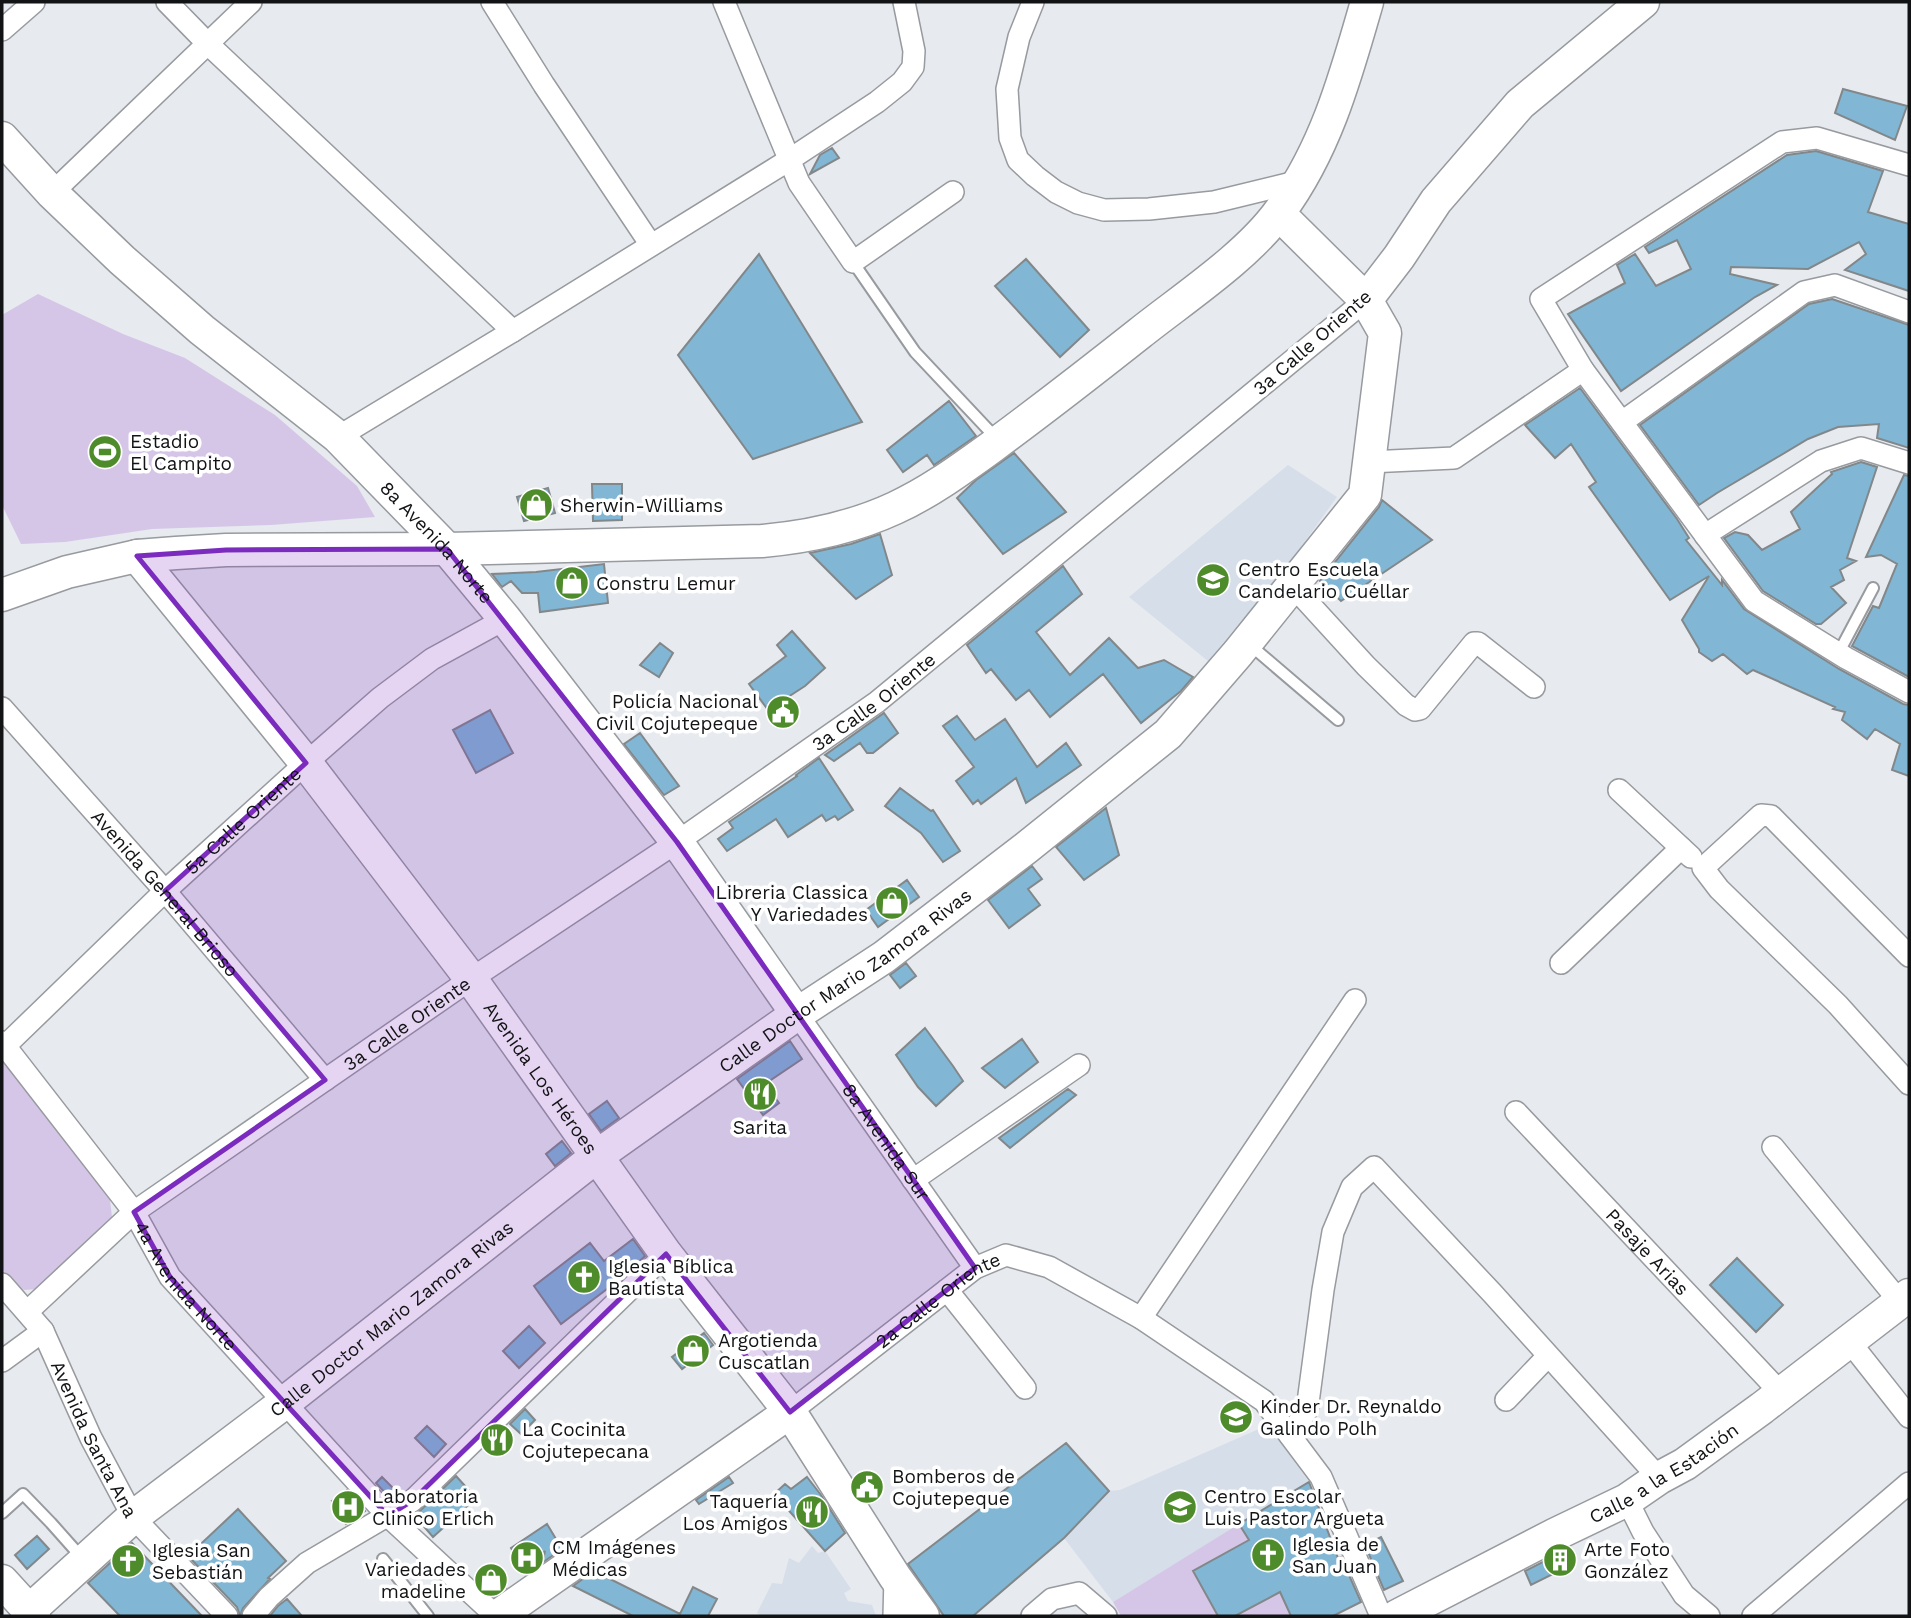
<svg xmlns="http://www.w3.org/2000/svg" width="1911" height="1618" viewBox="0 0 1911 1618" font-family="'Work Sans',sans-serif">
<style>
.built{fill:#d6dee9}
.green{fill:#d5c6e8}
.building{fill:#81b7d4;stroke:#82878a;stroke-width:2}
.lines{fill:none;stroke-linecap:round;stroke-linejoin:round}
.lane-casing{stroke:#979a9e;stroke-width:14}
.street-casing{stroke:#979a9e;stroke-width:24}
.secondary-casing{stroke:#979a9e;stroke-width:35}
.lane{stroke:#fff;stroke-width:10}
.street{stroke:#fff;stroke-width:21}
.secondary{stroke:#fff;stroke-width:32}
.marked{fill:#7b2cbf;fill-opacity:0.2;stroke:#7b2cbf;stroke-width:5;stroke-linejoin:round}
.labels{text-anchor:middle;stroke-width:7;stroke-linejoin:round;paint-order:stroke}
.street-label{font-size:19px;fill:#121315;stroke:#fff}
.poi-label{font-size:19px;fill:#121315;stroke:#fff;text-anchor:start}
</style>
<rect width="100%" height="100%" fill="#e7eaef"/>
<path class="built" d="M1288,465L1337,497L1290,562L1208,661L1129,597Z
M1268,1425L1309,1482L1113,1602L1064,1538L1109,1491L1120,1490Z
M812,1546L818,1553L825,1551L851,1589L844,1593L848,1601L872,1605L876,1616H761L757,1613L772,1583L782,1584L789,1558L799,1563Z"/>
<path class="green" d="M38,294L123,334L185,358L275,415L357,486L375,517L271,525L152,529L65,542L21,544L2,505V315Z
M5,1056L109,1192L112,1217L38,1289L24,1290L11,1280L2,1269V1060Z
M1239,1524L1249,1540L1194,1571L1218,1616H1121L1113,1602Z
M1280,1592L1291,1616H1235Z"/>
<path class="building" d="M1843,89L1907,106L1895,140L1835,113Z
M832,148L839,158L810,174L820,155Z
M1816,151L1883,171L1868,212L1909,224V291L1845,270L1866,254L1859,242L1808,269L1731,267L1730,274L1777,285L1755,297L1621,391L1568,314L1625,283L1617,265L1635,254L1656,286L1691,269L1677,240L1649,253L1645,247L1787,155Z
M759,254L862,422L753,459L678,355Z
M1026,259L1089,330L1060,357L995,286Z
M1832,299L1909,325V448L1877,438L1879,424L1838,427L1808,439L1717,493L1699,505L1640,425L1809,304Z
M1580,388L1677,519L1689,538L1686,540L1722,585V580L1744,609L1839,669L1903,704L1909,705V776L1892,770L1900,744L1875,729L1867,739L1842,720L1845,712L1833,709L1835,707L1753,670L1747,674L1723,654L1712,661L1699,652V649L1682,620L1709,576L1670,600L1589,487L1596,482L1571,444L1555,458L1525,425Z
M949,401L976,436L934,465L927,455L903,472L887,450Z
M1014,453L1066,512L1003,554L957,498L976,480Z
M1861,462L1877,467L1847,558L1856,561L1840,570L1844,580L1831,587L1846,603L1821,624H1816L1763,591L1724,538L1735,532L1748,535L1762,550L1800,529L1791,512L1832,474L1831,472Z
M1904,475L1909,476V677L1852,646L1873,606L1879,608L1897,564L1881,555L1866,557Z
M592,484H622V520L593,521Z
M548,488L555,513L524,521L517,497Z
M1382,500L1432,540L1341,601L1320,581L1379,507Z
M880,534L892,575L856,599L810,553L851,544Z
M604,564L608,603L540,612L538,593H522L511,581L502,587L492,574L536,572Z
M1063,566L1082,594L1036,632L1070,675L1109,638L1138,668L1164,660L1193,677L1181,691L1141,723L1103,674L1050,717L1029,690L1016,700L991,669L986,673L967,645Z
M792,631L825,668L805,686L768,710L749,684L786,656L777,645Z
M660,643L673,653L659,677L640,665Z
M490,710L513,753L476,773L453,730Z
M884,713L898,733L873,753H867L860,743L834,761L825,755Z
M957,716L975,740L1005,719L1037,767L1066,743L1081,765L1026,803L1016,778L981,804L978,800L973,804L956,781L974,767L943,726Z
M640,733L679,786L664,795L624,744Z
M819,758L853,810L838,820L835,816L826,821L822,815L788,837L776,819L727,851L718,839L733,828L729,822L797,776L796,775Z
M900,788L931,811L933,810L960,851L943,862L921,833L885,806Z
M1106,808L1119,855L1084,880L1056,847Z
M1032,866L1042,879L1028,889L1040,905L1009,928L988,900Z
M907,880L919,897L878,927L866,910Z
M906,963L916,976L900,988L890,975Z
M925,1028L953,1066L963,1081L936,1106L918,1087L896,1055Z
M1022,1039L1038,1062L1005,1088L982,1068Z
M790,1041L802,1059L765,1084L779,1103L763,1115L737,1079Z
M1068,1089L1076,1095L1010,1148L999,1138Z
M607,1101L619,1118L601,1131L589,1114Z
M562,1141L571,1153L555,1166L546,1154Z
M633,1239L645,1256L624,1276L561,1324L534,1286L590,1243L604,1261Z
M1737,1258L1783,1305L1756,1332L1710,1285Z
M529,1326L545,1343L519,1368L503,1351Z
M704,1333L713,1345L682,1369L672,1357Z
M525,1409L535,1420L521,1434L510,1424Z
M427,1426L446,1444L434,1457L415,1438Z
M1066,1443L1109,1491L1064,1538L973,1616H944L908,1564Z
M456,1476L476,1498L433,1537L414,1515L421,1510Z
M382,1477L395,1490L387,1495L376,1483Z
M729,1477L733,1483L699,1504L696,1500Z
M807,1477L821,1495L845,1533L825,1551L774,1494L785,1484L791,1489Z
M1309,1482L1338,1558L1341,1557L1361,1602L1333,1616H1291L1280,1592L1235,1616H1218L1193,1571L1249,1540L1239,1524Z
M347,1490L365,1511L346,1524L341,1518L343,1516L332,1501Z
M238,1509L286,1561L268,1578L270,1579L243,1608L240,1616L237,1607L188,1556Z
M547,1524L562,1549L542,1563L545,1551L532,1565L517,1558L511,1548Z
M37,1536L49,1549L27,1569L15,1555Z
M1381,1537L1403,1581L1384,1590L1365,1545Z
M132,1543L202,1616H120L88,1583Z
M1566,1550L1573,1564L1531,1585L1525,1571Z
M594,1571L680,1614L693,1587L717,1599L708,1616H633L573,1586Z
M491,1573L506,1588L494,1596L481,1584Z
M287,1599L302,1616H270L278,1606Z"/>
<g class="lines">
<g class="lane-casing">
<path id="lane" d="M853,262L915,352L996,438
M1249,644L1338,720
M1838,654L1873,588
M2,1513L23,1494L51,1523L83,1559
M383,1559L428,1616"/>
</g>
<g class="street-casing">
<g id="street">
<path d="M167,2L208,44L513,331"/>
<path d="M492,2L544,85L651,245"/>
<path d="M724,2L799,183L853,262L953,192"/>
<path d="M1033,2L1019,37L1007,89L1010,138L1018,160L1035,176L1056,192L1078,203L1104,210L1149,209L1214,202L1300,181"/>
<path d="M2,30L34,2"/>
<path d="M1909,165L1817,138L1782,142L1541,299L1583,370L1754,601L1846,658L1909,692"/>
<path d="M52,193L251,2"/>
<path d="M1622,422L1804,292L1835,285L1909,312"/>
<path d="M338,437L513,331L789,160L877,102L902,82L913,67L914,51L904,2"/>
<path d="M1369,462L1454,458L1583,370"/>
<path d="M1705,535L1821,461L1861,448L1909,463"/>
<path d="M1292,585L1366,666L1406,705L1415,710L1420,709L1474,643H1478L1534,687"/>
<path id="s1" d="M2,708L165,891L325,1080"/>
<path d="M1619,790L1691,857"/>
<path d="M1909,956L1771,816L1761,815L1703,868L1719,889L1838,1005L1909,1084"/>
<path d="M1561,963L1681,848"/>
<path id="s2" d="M797,1014L975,1268"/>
<path id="s3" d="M2,1042L134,1212L170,1277L388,1516L496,1616"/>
<path id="s4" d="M2,1049L165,891L306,763L380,698L432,659L505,619"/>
<path id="s5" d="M1516,1112L1781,1393"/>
<path d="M1773,1147L1900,1302"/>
<path d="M913,1180L1079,1065"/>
<path id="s6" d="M2,1284L43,1331L91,1438L133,1517L227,1616"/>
<path d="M947,1290L1025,1388"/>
<path id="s7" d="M27,1312L134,1212L471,979L677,842L877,702L1366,300"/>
<path d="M1141,1318L1355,1000"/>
<path d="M1849,1341L1909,1417"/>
<path d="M2,1361L43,1331"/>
<path d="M1506,1400L1548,1356"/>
<path id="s8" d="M790,1412L975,1268L1006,1255L1049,1267L1141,1318L1264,1401L1321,1477L1381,1616"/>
<path d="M1290,1435L1307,1410L1323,1290L1333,1232L1352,1187L1374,1167L1493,1294L1659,1478"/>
<path d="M1627,1500L1643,1532L1684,1595L1709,1616"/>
<path d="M253,1616L269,1597L307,1563L412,1501L666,1254"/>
<path d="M894,1616L895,1577"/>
<path d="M1032,1616L1052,1599L1079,1593L1106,1616"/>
<path d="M1753,1616L1909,1483"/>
</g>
</g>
<g class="secondary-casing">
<g id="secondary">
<path id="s9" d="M2,138L52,193L122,260L202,330L338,437L447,549L505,619L677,842L797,1014"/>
<path d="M1366,300L1399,257L1436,201L1520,104L1643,2"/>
<path id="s10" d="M137,556L306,763L471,979L666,1254L790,1412L895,1577L923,1616"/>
<path d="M2,595L67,572L137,556L176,553L226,550L447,549L762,541C808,537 852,528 895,508C930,492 961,469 993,446C1043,409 1092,371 1140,333C1184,298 1248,256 1280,211C1326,149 1346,75 1367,2"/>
<path d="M2,1581L34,1616"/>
<path id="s11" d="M29,1611L133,1517L284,1403L597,1156L797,1014L884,957L1026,848L1168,734L1238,653L1365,495L1385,333L1366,300L1279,214"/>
<path d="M498,1616L790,1412"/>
<path id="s12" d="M1397,1616L1554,1535L1627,1500L1659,1478L1685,1464L1762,1408L1909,1295"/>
</g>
</g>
<use href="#lane" class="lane"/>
<use href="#street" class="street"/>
<use href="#secondary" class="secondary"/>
</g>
<path class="marked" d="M447,549L677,842L975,1268L790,1412L666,1254L412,1501L388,1516L170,1277L134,1212L325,1080L165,891L306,763L137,556L226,550Z"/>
<defs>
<g id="stadium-disc" transform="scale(1.75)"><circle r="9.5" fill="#4e8b2a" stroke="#fff"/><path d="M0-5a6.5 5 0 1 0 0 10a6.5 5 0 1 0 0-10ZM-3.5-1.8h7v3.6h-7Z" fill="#fff"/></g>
<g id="shop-disc" transform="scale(1.75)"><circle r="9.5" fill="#4e8b2a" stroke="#fff"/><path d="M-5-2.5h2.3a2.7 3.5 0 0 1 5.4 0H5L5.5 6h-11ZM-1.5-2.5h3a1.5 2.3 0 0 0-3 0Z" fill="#fff"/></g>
<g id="school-disc" transform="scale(1.75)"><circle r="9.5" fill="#4e8b2a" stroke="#fff"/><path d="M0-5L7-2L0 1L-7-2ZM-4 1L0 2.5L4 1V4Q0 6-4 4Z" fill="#fff"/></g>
<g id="civic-disc" transform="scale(1.75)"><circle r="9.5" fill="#4e8b2a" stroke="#fff"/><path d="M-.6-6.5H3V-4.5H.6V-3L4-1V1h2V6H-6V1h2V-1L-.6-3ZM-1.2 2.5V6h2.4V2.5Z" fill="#fff"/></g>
<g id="restaurant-disc" transform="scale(1.75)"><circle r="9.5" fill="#4e8b2a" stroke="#fff"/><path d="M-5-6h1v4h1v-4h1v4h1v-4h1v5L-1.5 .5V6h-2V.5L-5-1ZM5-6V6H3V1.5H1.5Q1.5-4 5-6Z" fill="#fff"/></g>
<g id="church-disc" transform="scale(1.75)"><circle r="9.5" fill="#4e8b2a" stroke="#fff"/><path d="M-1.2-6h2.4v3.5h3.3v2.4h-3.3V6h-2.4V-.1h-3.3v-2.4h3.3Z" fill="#fff"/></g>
<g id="hospital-disc" transform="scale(1.75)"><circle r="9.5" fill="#4e8b2a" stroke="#fff"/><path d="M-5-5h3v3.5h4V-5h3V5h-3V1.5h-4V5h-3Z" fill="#fff"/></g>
<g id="building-disc" transform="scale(1.75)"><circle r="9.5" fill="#4e8b2a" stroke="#fff"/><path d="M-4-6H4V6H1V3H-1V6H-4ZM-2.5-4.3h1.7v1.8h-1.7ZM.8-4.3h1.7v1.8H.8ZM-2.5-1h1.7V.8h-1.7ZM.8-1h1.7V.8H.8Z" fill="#fff"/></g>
</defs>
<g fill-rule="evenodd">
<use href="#stadium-disc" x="105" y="452"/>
<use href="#shop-disc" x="536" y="505"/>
<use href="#school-disc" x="1213" y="580"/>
<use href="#shop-disc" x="572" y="583"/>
<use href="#civic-disc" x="783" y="712"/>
<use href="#shop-disc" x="892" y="903"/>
<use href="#restaurant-disc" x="760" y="1094"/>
<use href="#church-disc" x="584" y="1277"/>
<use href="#shop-disc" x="693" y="1351"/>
<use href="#school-disc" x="1236" y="1417"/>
<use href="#restaurant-disc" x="497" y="1440"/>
<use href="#civic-disc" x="867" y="1487"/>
<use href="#hospital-disc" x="348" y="1507"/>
<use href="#school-disc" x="1180" y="1507"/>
<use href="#restaurant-disc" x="812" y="1512"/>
<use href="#church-disc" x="1268" y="1555"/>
<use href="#hospital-disc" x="527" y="1558"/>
<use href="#building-disc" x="1560" y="1560"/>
<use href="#church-disc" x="128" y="1561"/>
<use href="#shop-disc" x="491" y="1580"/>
</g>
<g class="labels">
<g class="street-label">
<text transform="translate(1312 342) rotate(-41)" y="7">3a Calle Oriente</text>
<text dy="7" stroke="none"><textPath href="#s9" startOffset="595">8a Avenida Norte</textPath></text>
<text dy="7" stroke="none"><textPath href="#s7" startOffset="1045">3a Calle Oriente</textPath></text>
<text dy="7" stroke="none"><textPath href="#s4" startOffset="332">5a Calle Oriente</textPath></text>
<text dy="7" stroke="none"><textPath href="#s1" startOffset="247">Avenida General Brioso</textPath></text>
<text dy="7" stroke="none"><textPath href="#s11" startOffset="1032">Calle Doctor Mario Zamora Rivas</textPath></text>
<text dy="7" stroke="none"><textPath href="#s7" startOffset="478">3a Calle Oriente</textPath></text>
<text dy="7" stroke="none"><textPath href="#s10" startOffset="660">Avenida Los Héroes</textPath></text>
<text dy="7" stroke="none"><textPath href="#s2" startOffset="156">8a Avenida Sur</textPath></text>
<text dy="7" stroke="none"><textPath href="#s5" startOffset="192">Pasaje Arias</textPath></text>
<text dy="7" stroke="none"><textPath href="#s3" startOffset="306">4a Avenida Norte</textPath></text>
<text dy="7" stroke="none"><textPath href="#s8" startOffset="186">2a Calle Oriente</textPath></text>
<text dy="7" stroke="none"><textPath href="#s11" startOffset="466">Calle Doctor Mario Zamora Rivas</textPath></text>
<text dy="7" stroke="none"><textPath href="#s6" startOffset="182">Avenida Santa Ana</textPath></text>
<text dy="7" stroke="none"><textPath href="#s12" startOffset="303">Calle a la Estación</textPath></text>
</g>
<g class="poi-label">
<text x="130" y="448">Estadio<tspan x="130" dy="22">El Campito</tspan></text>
<text x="560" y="512">Sherwin-Williams</text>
<text x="1238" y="576">Centro Escuela<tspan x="1238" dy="22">Candelario Cuéllar</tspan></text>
<text x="596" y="590">Constru Lemur</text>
<text x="758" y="708" text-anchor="end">Policía Nacional<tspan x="758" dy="22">Civil Cojutepeque</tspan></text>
<text x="868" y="899" text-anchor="end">Libreria Classica<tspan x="868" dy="22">Y Variedades</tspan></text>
<text x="760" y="1134" text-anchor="middle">Sarita</text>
<text x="608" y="1273">Iglesia Bíblica<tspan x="608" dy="22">Bautista</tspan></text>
<text x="718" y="1347">Argotienda<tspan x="718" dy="22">Cuscatlan</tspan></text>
<text x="1260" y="1413">Kinder Dr. Reynaldo<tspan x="1260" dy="22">Galindo Polh</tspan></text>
<text x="522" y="1436">La Cocinita<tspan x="522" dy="22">Cojutepecana</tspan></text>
<text x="892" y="1483">Bomberos de<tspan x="892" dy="22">Cojutepeque</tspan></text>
<text x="372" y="1503">Laboratoria<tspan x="372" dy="22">Clinico Erlich</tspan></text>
<text x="1204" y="1503">Centro Escolar<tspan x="1204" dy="22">Luis Pastor Argueta</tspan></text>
<text x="788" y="1508" text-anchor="end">Taquería<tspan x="788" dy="22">Los Amigos</tspan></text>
<text x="1292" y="1551">Iglesia de<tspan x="1292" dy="22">San Juan</tspan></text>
<text x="552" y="1554">CM Imágenes<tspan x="552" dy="22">Médicas</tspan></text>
<text x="1584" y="1556">Arte Foto<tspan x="1584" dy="22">González</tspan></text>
<text x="152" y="1557">Iglesia San<tspan x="152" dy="22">Sebastián</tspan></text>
<text x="466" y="1576" text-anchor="end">Variedades<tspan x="466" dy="22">madeline</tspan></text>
</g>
</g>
<rect width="1911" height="1618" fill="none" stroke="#121315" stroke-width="7"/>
</svg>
